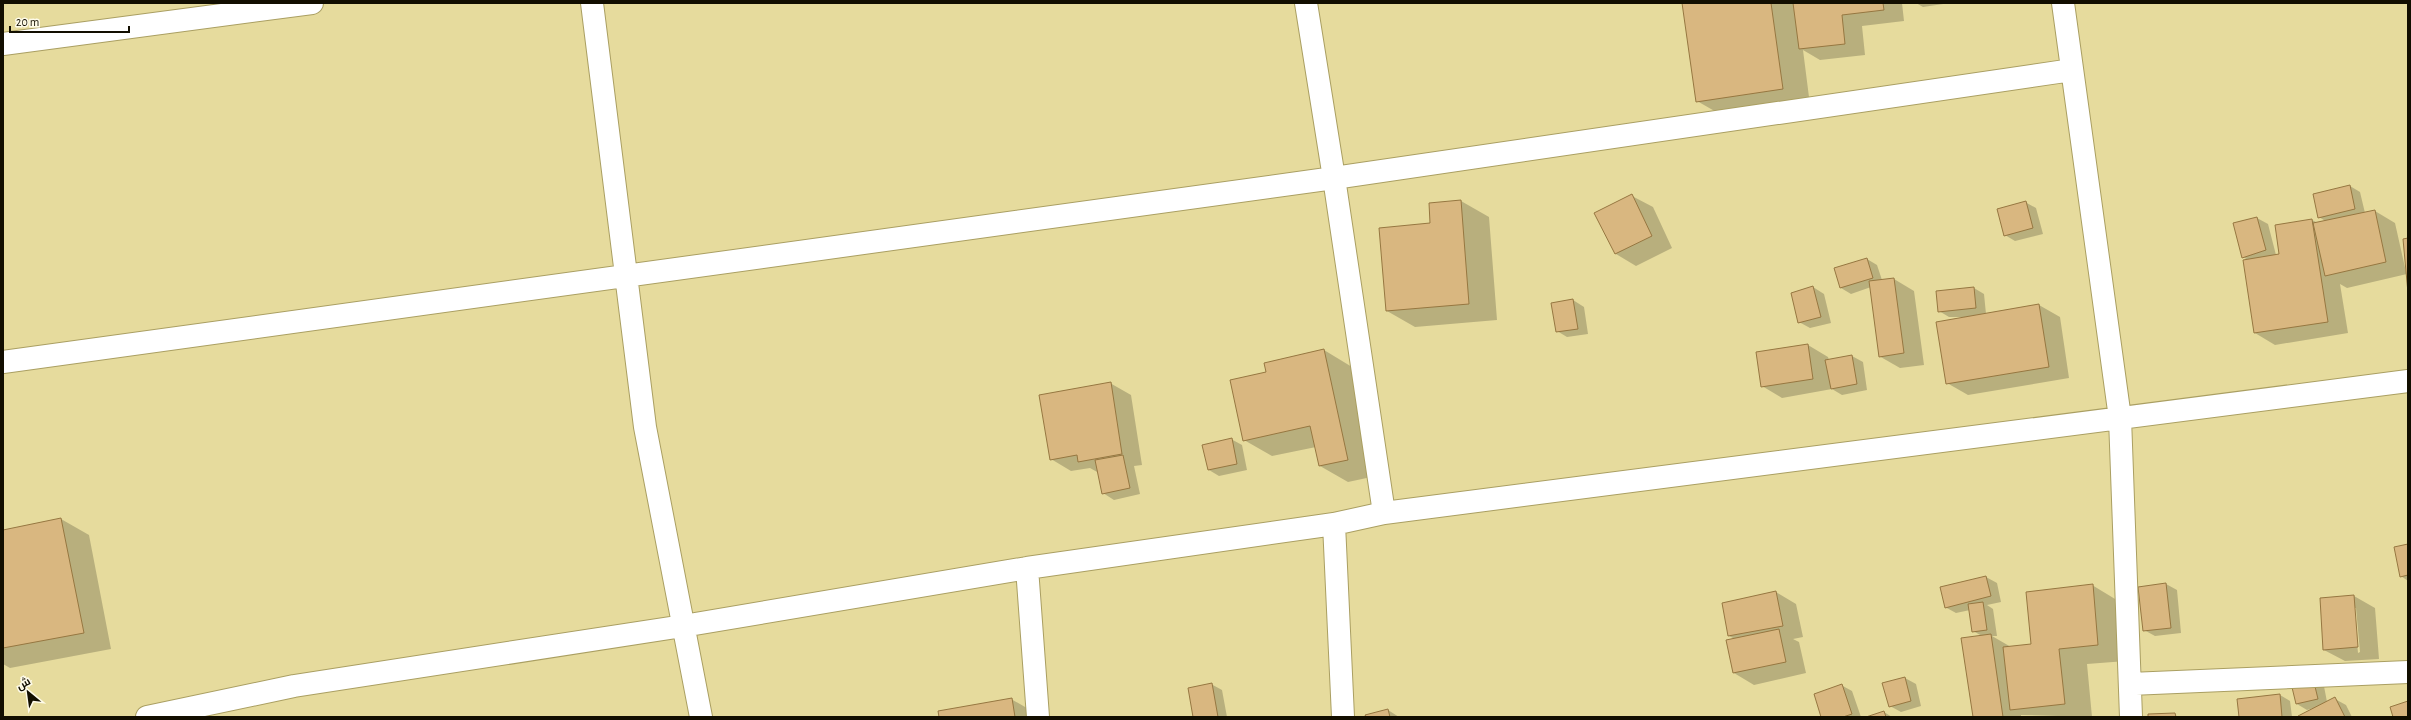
<svg xmlns="http://www.w3.org/2000/svg" width="2411" height="720" viewBox="0 0 2411 720" font-family="'Alegreya Sans',Cairo,sans-serif">
<style>
.shadow{fill:#0003;fill-rule:evenodd}
.building{fill:#d9b780;stroke:#967741}
.lines{fill:none;stroke-linecap:round;stroke-linejoin:round}
.minor-casing{stroke:#aa9f62;stroke-width:24}
.minor{stroke:#fff;stroke-width:22}
</style>
<rect width="100%" height="100%" fill="#e6db9d"/>
<path class="shadow" d="M1683,3H1902L1904,21L1862,26L1865,55L1820,60L1803,50L1810,105L1725,117L1697,101Z
M1916,3H1950L1923,7Z
M2350,186L2360,192L2365,213L2375,211L2395,223L2406,272L2408,239V282L2407,274L2347,288L2340,284L2348,333L2275,345L2255,333L2248,260L2243,257L2257,218L2268,224L2276,255H2280L2276,225L2312,220L2318,223L2327,222L2319,217Z
M1632,196L1653,207L1672,248L1636,266L1616,254L1596,214Z
M1461,201L1489,217L1497,320L1415,327L1387,311L1431,224L1430,204Z
M2025,202L2036,208L2043,234L2015,241L2005,235Z
M1867,259L1877,265L1882,280L1894,279L1914,291L1924,365L1900,368L1879,356L1871,287L1851,294L1841,288Z
M1813,287L1824,294L1831,323L1810,328L1799,322Z
M1974,288L1984,294L1986,314L2039,305L2060,317L2069,378L1968,395L1947,383L1971,317H1949L1939,311Z
M1573,300L1584,307L1588,334L1567,337L1557,331Z
M1808,345L1828,357L1829,360L1852,356L1863,362L1867,390L1842,395L1832,389L1782,398L1762,386Z
M1324,350L1352,367L1376,476L1348,482L1320,466L1316,447L1272,456L1244,440L1267,373Z
M1110,383L1131,395L1142,465L1134,466L1140,494L1114,500L1103,493L1099,473L1090,468L1071,471L1051,459Z
M1231,439L1242,445L1247,470L1219,476L1209,470Z
M61,519L89,535L111,649L10,668L3,664V531Z
M2408,545V581L2401,576Z
M1986,577L1997,583L2001,602L1987,605L1993,609L1997,636H1992L2011,647L2032,645L2092,585L2120,602L2126,661L2087,664L2092,717L2021,715V717H1974L1982,636L1973,631L1970,610L1956,613L1945,607Z
M2166,584L2177,590L2181,633L2155,636L2144,630Z
M1776,592L1796,604L1803,637L1793,639L1799,642L1806,673L1754,685L1734,673L1735,639L1729,636Z
M2354,596L2375,608L2379,659L2345,661L2324,650L2321,599ZM2354,608H2356L2360,652L2358,653Z
M1905,678L1916,684L1921,706L1901,712L1890,706L1884,683Z
M2291,680L2323,681L2327,702L2335,699L2346,705L2352,717H2300L2314,708L2307,710L2297,704Z
M1211,684L1222,690L1227,717H1194Z
M1841,685L1852,691L1861,717H1822Z
M2280,695L2290,701L2292,717H2240Z
M1011,699L1032,711L1033,717H940Z
M1388,710L1399,717H1367Z
M1884,712L1892,717H1869Z"/>
<path class="building" d="M1682,3H1771L1783,89L1696,102Z
M1793,3H1883L1884,10L1842,15L1845,44L1799,49Z
M2350,185L2355,209L2318,218L2313,194Z
M1632,194L1652,236L1615,254L1594,213Z
M1461,200L1469,304L1386,311L1379,228L1430,223L1429,203Z
M2026,201L2033,228L2004,236L1997,209Z
M2375,210L2386,262L2325,276L2313,223Z
M2257,217L2266,250L2242,258L2233,223Z
M2312,219L2328,322L2254,333L2243,260L2279,254L2275,225Z
M2408,238V293L2403,239Z
M1867,258L1873,278L1840,288L1834,268Z
M1894,278L1904,353L1879,357L1869,281Z
M1813,286L1821,317L1798,323L1791,293Z
M1974,287L1976,308L1938,312L1936,291Z
M1573,299L1578,329L1556,332L1551,303Z
M2039,304L2049,367L1946,384L1936,322Z
M1808,344L1813,379L1761,387L1756,352Z
M1324,349L1348,460L1319,466L1310,426L1243,441L1230,380L1266,372L1264,363Z
M1852,355L1857,384L1831,389L1825,360Z
M1111,382L1122,454L1078,462L1077,455L1050,460L1039,395Z
M1232,438L1237,464L1208,470L1202,445Z
M1123,455L1130,488L1102,494L1095,460Z
M61,518L84,633L3,648V530Z
M2408,544V575L2400,577L2394,547Z
M1986,576L1991,596L1945,608L1940,587Z
M2166,583L2171,628L2143,631L2138,587Z
M2093,584L2098,645L2059,649L2065,704L2010,710L2003,647L2031,644L2026,592Z
M1776,591L1783,626L1728,636L1722,603Z
M2354,595L2358,647L2323,650L2320,598Z
M1983,602L1987,630L1972,632L1968,604Z
M1779,629L1786,662L1733,673L1726,640Z
M1991,634L2003,717H1973L1961,638Z
M2312,674L2318,699L2296,704L2290,679Z
M1905,677L1911,701L1889,707L1882,683Z
M1212,683L1218,717H1193L1188,688Z
M1842,684L1852,714L1843,717H1821L1814,694Z
M2280,694L2282,717H2239L2237,699Z
M2335,697L2345,717H2299L2298,716Z
M1012,698L1015,717H939L938,711Z
M2408,701V717H2393L2390,707Z
M1388,709L1390,717H1366L1365,715Z
M1884,711L1886,717H1866Z
M2175,713L2176,717H2148V714Z"/>
<g class="lines">
<g class="minor-casing">
<path id="minor" d="M592,3L645,427L701,717
M1306,3L1334,178L1384,513
M2063,3L2120,418L2131,717
M3,44L312,3
M3,362L1334,178L2072,70
M1334,524L1343,717
M1027,568L1038,717
M2130,684L2408,672
M147,717L294,686L683,626L1027,568L1334,524L1384,513L2408,381"/>
</g>
<use href="#minor" class="minor"/>
</g>
<rect width="2411" height="720" fill="none" stroke="#120e00" stroke-width="8"/>
<g transform="translate(28 692) rotate(331)" stroke="#fefbe9" stroke-width="3" paint-order="stroke">
<path d="M0-3L7 15L0 10L-7 15Z" fill="#120e00"/>
<text y="-6" font-size="11" font-weight="bold" text-anchor="middle" fill="#120e00">ش</text>
</g>
<path d="M10 26v6h119v-6" fill="none" stroke="#120e00" stroke-width="2"/>
<text x="16" y="26" font-size="12" fill="#120e00" stroke="#fefbe9" stroke-width="3" paint-order="stroke">20 m</text>
</svg>
